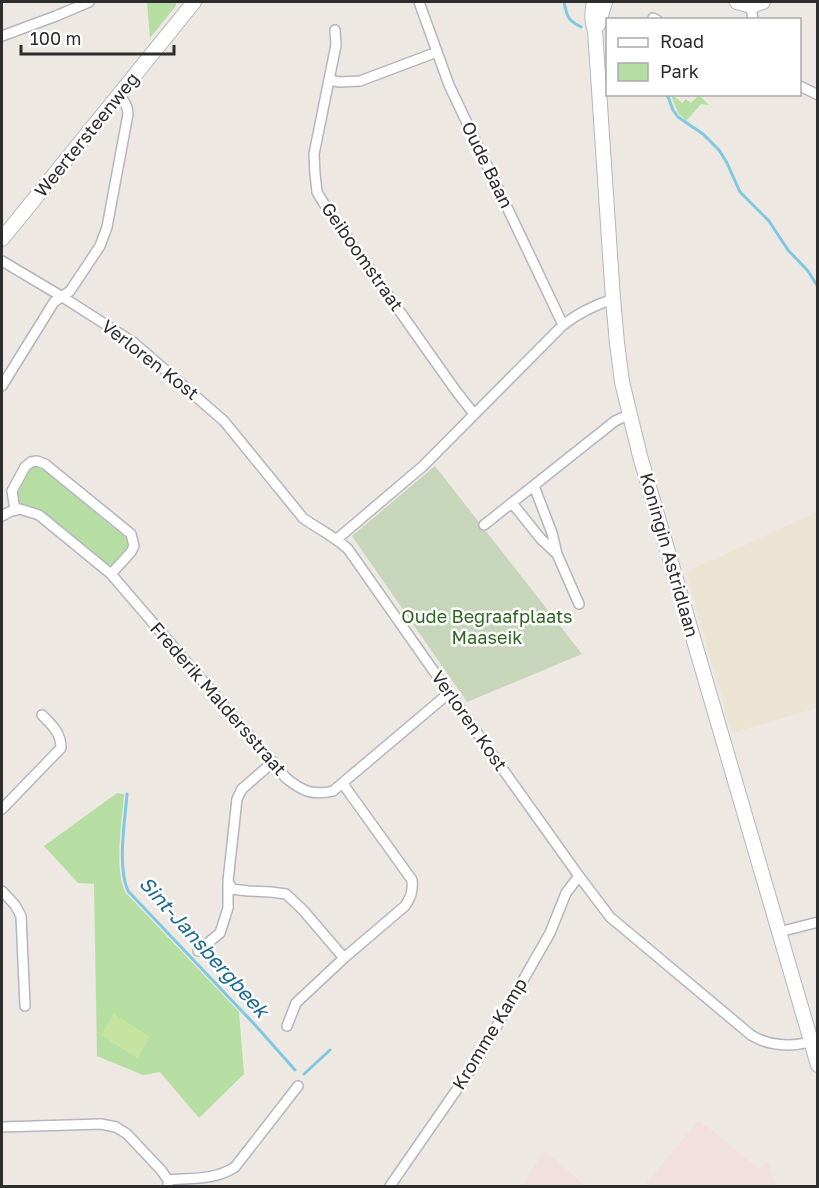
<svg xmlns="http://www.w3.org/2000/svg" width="819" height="1188" viewBox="0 0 819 1188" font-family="'Golos Text',sans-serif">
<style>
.education{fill:#ece4d2}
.medical{fill:#f2dfe0}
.green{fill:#b6dea3}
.cemetery{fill:#c7d5ba}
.pitch{fill:#c6e4a0}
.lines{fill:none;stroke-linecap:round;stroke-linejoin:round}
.stream{stroke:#7fc8e4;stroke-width:3}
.street-casing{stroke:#b4b6bf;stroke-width:12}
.secondary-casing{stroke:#b4b6bf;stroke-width:16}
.street{stroke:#fff;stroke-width:9}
.secondary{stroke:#fff;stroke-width:14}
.labels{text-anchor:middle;stroke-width:5;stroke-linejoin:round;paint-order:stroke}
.street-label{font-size:18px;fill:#2d2d2d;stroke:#fff}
.park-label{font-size:18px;fill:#2f6422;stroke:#fff}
.water-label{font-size:20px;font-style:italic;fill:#1b6892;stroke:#fff}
</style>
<rect width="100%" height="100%" fill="#ede8e1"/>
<path class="education" d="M817,512V708L732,733L686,572Z"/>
<path class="medical" d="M698,1121L713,1131L759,1169L768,1162L776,1186H644Z
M544,1150L581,1182L587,1186H523Z"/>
<path class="green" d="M147,2H177L175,7L150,38Z
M671,95H673L682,103L686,99L691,103L699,95L709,105L701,104L686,121L678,113Z
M34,466L44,470L126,538L129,543V548L119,561L112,565H107C83,549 63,528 41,511C34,506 20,507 17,498C15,490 28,470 34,466Z
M117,793L124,794C122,822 114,867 125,892L239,1012L244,1074L199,1118L160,1072L143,1075L97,1056L94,884L78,883L44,846Z"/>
<path class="cemetery" d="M435,466L582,654L467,702L352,536Z"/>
<path class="pitch" d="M114,1014L150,1037L137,1058L101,1035Z"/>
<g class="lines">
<path class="stream" d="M564,2C567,16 567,20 581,27
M667,94L673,110L678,117L703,134L719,150L727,163L740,192L769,221L788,250L808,271L818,287
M127,794C125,821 117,866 128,891L256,1026L295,1070
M304,1074L330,1050"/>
<g class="street-casing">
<path id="street" d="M419,2L449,85L563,325
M751,6L753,20
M653,18L657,20
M335,30L336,45L314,154L315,174L317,192L326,207L456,391L474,414
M2,36L56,16L89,2
M329,80L340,82L360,81L437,52
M800,86L818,95
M2,261L61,296L133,342L224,421L303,518C318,529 334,536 348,549L499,764L579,876L610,917L751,1035C768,1046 791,1047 810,1042
M2,386L54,302L70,291L100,246L107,227L128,114C128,106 125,101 119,95
M534,486L552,533L557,554L579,604
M512,503L541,539L557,554
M15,510L12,491L25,467L31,462L37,461L45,464L131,534L134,546L131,552L111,574
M2,516L9,512L20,509L39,515L111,574L286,778C302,791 313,796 333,791L449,693
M484,525L615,421L630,414
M337,539L423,466L563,325C578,313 595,305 613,299
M273,762L242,789L237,799L228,881L232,889L248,891L271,892L286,894L303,910L344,958
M2,809L61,748C61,733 52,725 42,715
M2,891L15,905L21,916L25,1006
M779,932L818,922
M198,951L220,933L228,908V884
M287,1026L296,1003L344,958L405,906C411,897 413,891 412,880L343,784
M2,1127L101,1124L116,1127L127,1134L161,1170L168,1180V1186
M168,1180C191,1178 216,1180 235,1167L298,1086
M390,1186L478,1059L550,933L566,893L579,876"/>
</g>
<g class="secondary-casing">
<path id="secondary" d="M594,2C592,11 591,21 595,30L613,299L617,343L622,382L640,456L818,1065
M737,2L751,6L763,2
M598,25L605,2
M2,239L194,2"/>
</g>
<use href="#street" class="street"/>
<use href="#secondary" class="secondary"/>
</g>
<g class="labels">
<g class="street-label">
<text transform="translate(87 135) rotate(-51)" y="6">Weertersteenweg</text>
<text transform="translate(487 165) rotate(64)" y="6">Oude Baan</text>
<text transform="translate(362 257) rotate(55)" y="6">Geiboomstraat</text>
<text transform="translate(150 360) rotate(38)" y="6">Verloren Kost</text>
<text transform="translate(669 555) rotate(74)" y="6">Koningin Astridlaan</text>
<text transform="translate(218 699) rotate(49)" y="6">Frederik Maldersstraat</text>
<text transform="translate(469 721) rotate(55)" y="6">Verloren Kost</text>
<text transform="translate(490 1034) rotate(-59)" y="6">Kromme Kamp</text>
</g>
<g class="park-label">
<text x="487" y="623">Oude Begraafplaats<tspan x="487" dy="21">Maaseik</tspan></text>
</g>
<g class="water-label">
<text transform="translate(204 947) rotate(48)" y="7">Sint-Jansbergbeek</text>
</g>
</g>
<rect width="819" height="1188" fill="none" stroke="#2d2d2d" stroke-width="6"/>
<rect x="606" y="18" width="195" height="78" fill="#ffffff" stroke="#ababab" stroke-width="1.5"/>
<rect x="618" y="38" width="30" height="9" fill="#ffffff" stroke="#ababab" stroke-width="1.5"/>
<text x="660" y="48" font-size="18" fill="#2d2d2d">Road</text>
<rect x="618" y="63" width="30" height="18" fill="#b6dea3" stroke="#ababab" stroke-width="1.5"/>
<text x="660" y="78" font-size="18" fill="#2d2d2d">Park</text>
<path d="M21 45v9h153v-9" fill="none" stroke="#2d2d2d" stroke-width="3"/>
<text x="30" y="45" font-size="18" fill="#2d2d2d" stroke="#ffffff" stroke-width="4.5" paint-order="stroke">100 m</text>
</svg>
